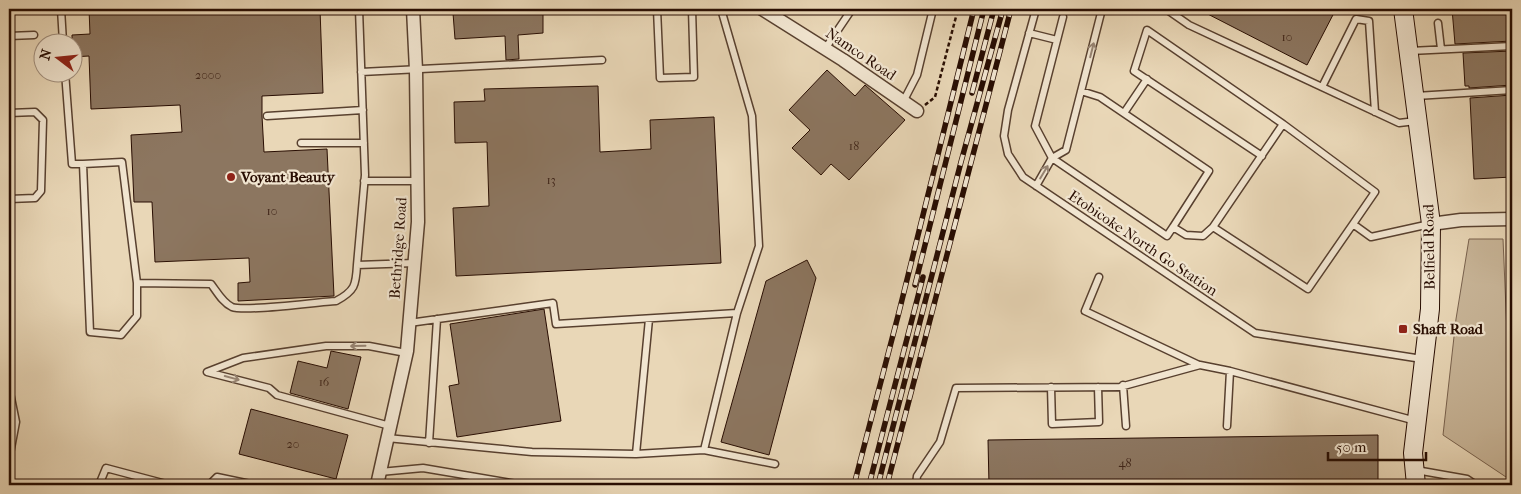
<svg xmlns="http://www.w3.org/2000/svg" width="1521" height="494" viewBox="0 0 1521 494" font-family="'IM FELL French Canon',serif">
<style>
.green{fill:#c8b598;stroke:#78614d}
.building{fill:#8c7660;stroke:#280d02}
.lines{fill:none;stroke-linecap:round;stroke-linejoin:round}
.service-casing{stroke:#58402f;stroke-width:9}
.minor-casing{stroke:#58402f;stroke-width:15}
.secondary-casing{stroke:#280d02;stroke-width:20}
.path{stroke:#280d02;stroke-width:2.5;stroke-dasharray:4 2.5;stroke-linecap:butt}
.service{stroke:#f1e5d0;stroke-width:6}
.minor{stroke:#f1e5d0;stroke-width:12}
.secondary{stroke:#f1e5d0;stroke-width:18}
.rail-casing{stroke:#280d02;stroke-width:5.5}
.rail{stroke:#f1e5d0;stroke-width:4;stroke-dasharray:11;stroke-linecap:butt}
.oneway{stroke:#978473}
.poi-dot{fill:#8f2418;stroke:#f1e5d0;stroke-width:2}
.labels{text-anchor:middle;stroke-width:4.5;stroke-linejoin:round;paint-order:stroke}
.number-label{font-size:12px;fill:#41271a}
.street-label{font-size:15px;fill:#280d02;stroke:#f1e5d0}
.poi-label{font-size:15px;font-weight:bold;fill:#280d02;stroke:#f1e5d0;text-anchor:start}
</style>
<rect width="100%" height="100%" fill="#e9d7b7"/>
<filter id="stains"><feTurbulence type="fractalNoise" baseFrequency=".004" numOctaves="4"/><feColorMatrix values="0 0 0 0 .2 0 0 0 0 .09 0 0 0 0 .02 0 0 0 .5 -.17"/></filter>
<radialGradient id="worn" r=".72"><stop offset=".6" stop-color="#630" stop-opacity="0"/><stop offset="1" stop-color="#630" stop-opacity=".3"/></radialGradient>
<path class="green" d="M1469,239H1503L1509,380L1512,381V481L1443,435L1456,319Z"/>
<path class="building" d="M89,9H320L323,93L262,96V116L264,152L327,149L334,296L238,301V283L250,282L249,258L155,262L152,202H134L131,135L182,132L180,105L91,109L89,56L72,57V35L90,34Z
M501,9H522V13H543V33L518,35L519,59L506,60L505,36L455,39L453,13Z
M1198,9H1336L1307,65Z
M1452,9H1512V41L1455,44Z
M1512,51V85L1469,88V86H1465L1463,53Z
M827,70L855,96L865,85L905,120L849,180L831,164L821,175L792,148L810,130L789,110Z
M598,86L600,152L651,149L650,120L714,117L721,263L456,276L453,208L489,206L487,142L455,143L454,102L485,101L484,89Z
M1512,95V177L1474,179L1470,98Z
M807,260L816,278L769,455L721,442L766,281Z
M544,309L561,421L457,437L449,386L459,384L450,324Z
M331,351L361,357L348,409L290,393L298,361L327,368Z
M251,409L348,435L336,479L239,454Z
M1378,435V485H989L988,440Z"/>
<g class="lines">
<g class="service-casing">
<path id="service" d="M61,9L63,42
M359,9L365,175L357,265L415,263
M657,9L660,78L694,77L692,9
M721,9L752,116L759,246L737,313
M1036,9L1008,110L1004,136L1008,154L1023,177L1255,333L1422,359
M1166,9L1189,25L1399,123L1416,121
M1063,17L1035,126L1052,158L1167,236L1173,227L1186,235L1203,236L1213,227L1308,289L1353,224L1371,237L1430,224
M1438,23L1441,49
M1029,33L1057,40
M9,36L34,35
M825,49L852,9
M1410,51L1512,46
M65,72L72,164H83L90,332L121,335L137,316V283L211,284C217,292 223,303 232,307C245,312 317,302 336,301C355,291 356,285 357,265
M361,72L602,60
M1322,87L1356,19L1369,21L1375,112
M1081,91L1100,97L1209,171L1173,227
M1416,96L1512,90
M903,102L917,75L933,9
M9,113L35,112L43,120L41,191L35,198L9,199
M1124,113L1147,79
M267,116L363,110
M301,143H364
M1262,156L1134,71L1147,30L1283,124
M83,164L122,162L137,283
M364,181H418
M1036,186L1052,158L1066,150L1102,9
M1213,227L1283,124L1375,192L1353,224
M1099,277L1085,311L1199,365
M1123,385L1126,426
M1051,387L1052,424L1099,422L1098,387
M9,388L16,422L9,459
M390,426L277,395L269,388L207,372L243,358L326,346H369L406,353
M1227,426L1230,371
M387,438L532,452L636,454L704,450L737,313L556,324L553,303L409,323
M429,443L437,319
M704,450L775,464
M636,454L649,319
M1416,470L1467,479L1476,485
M380,472L423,468L523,485
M99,485L106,468L170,485
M209,485L217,477L256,485
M916,485L917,476L940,442L956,388L1120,387L1200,365L1230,371L1416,421"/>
</g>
<g class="minor-casing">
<path id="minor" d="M762,9L843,60L917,111
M1431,224L1461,220L1512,219
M377,485L407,351L418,222L416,70L413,9"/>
</g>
<g class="secondary-casing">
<path id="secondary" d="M1403,9L1431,224L1430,309L1413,453L1416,485"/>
</g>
<path class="path" d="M925,105L935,97L958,9"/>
<use href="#service" class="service"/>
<use href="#minor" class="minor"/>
<use href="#secondary" class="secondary"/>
<g class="rail-casing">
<path id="rail" d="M972,93L994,9
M915,285L984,9
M854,485L899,312L974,9
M869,485L923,277
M878,485L961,162L1003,9
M887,485L1011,9"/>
</g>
<use href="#rail" class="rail"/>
</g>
<defs><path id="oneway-shaft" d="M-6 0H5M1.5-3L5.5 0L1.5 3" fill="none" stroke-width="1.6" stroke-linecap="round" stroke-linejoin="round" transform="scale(1.25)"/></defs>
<g class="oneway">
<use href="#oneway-shaft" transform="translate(1092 50) rotate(-76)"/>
<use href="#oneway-shaft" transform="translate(1044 172) rotate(-59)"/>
<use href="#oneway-shaft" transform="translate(358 346) rotate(179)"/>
<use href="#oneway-shaft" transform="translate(232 378) rotate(15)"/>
</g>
<g class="poi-dot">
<circle cx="231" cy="177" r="5"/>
<rect x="1398" y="324" width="10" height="10" rx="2.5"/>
</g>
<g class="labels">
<g class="number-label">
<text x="1287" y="41">10</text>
<text x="208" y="79">2000</text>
<text x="854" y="150">18</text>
<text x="551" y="184">13</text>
<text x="272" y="215">10</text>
<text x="324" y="386">16</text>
<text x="293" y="448">20</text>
<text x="1125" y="467">48</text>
</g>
<g class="street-label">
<text transform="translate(861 54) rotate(34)" y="5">Namco Road</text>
<text transform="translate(1143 243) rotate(34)" y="5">Etobicoke North Go Station</text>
<text transform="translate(1429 247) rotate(-91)" y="5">Belfield Road</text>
<text transform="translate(398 248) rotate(-86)" y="5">Bethridge Road</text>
</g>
<g class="poi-label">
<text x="241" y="182">Voyant Beauty</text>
<text x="1413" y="334">Shaft Road</text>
</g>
</g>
<rect width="1521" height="494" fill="none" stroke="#e9d7b7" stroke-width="30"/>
<rect x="10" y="10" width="1501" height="474" fill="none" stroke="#280d02" stroke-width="2.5"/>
<rect x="15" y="15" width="1491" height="464" fill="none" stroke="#280d02"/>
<g transform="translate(58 58) rotate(286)"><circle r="24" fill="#f1e5d0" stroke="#a18f7e"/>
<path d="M0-4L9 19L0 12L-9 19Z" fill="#8f2418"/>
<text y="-8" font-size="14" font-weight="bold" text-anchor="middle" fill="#280d02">N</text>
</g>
<path d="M1328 452v8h98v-8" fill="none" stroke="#280d02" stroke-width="2.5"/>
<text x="1336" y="452" font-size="15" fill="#280d02" stroke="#f1e5d0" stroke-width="4" paint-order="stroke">50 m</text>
<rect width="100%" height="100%" filter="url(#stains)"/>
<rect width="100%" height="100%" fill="url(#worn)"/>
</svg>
